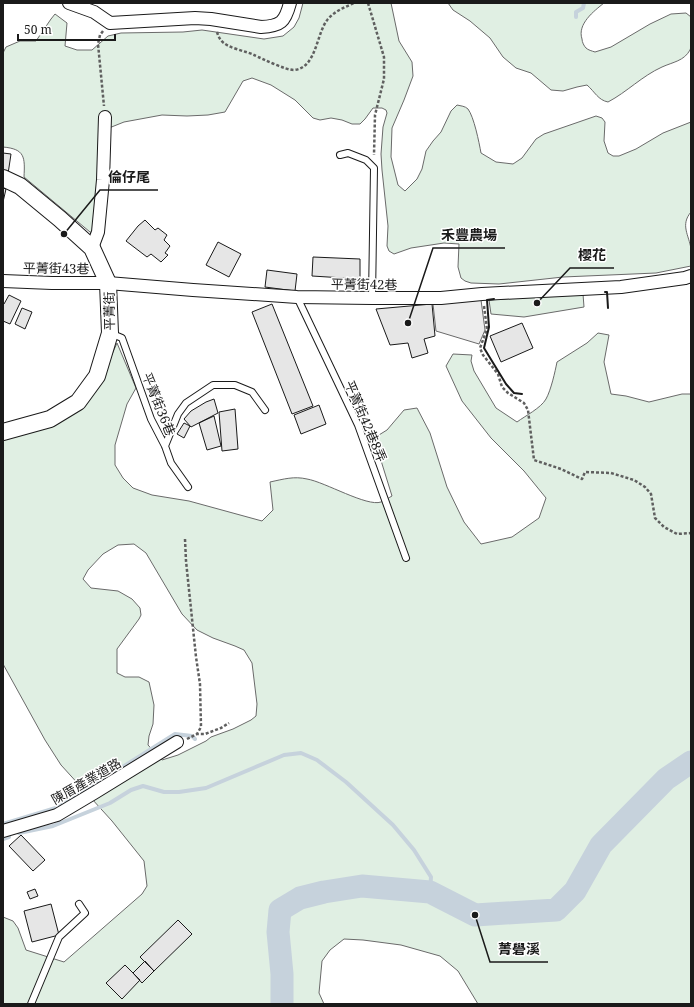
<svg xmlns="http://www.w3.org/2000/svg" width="694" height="1007" viewBox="0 0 694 1007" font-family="'Noto Serif','Noto Sans TC',serif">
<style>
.green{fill:#e0efe3;stroke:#6a6a6a;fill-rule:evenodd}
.parking{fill:#ededed;stroke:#6a6a6a}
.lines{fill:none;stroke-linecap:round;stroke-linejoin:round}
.stream{stroke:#c6d2dc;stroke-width:4}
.river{stroke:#c6d2dc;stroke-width:23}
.building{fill:#e6e6e6;stroke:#1a1a1a}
.lane-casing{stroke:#1a1a1a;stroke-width:8}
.street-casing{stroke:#1a1a1a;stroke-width:14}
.secondary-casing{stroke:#1a1a1a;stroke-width:18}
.path{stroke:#5f5f5f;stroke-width:2.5;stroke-dasharray:3 2;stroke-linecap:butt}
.lane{stroke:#fff;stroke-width:6}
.street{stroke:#fff;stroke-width:12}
.secondary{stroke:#fff;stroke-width:16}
.wall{stroke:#1a1a1a;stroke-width:2}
.labels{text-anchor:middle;stroke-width:3;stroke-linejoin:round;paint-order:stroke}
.street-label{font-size:13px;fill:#1a1a1a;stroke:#fff}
.leader{fill:none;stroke:#1a1a1a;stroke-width:1.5}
.callout-dot{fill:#1a1a1a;stroke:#fff;stroke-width:1.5}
.callout-label{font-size:14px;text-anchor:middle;font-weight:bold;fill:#1a1a1a;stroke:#fff;stroke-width:3;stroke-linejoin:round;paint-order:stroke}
</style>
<rect width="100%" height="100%" fill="#fff"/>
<path class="green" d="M303,3H391L399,41L412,62L413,76L404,100L392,128L391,157L398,185L405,191L417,179L422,169L426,151L433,141L441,132L451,111L457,105C461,106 465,106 468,109C474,117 479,142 481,153L496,162L513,164L522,158L536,139L544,134L596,116L602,118L605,122L604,141L608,153L613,156H619L636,149L663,133L691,122V212C680,225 689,235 691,249C692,254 691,260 691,266L656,273L563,277L499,284L471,283L465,281L461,278L458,267L459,244L444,243L411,248L394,254L389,251L387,246L388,226L382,170L381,154L383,127L387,113L386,110L382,108H373L365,119L360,124H352L342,120L331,118L320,120L313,118L295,100L271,85L252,78L243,81L225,112L208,115L187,116L162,115L124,122L109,128L94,234L90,232L24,177C25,157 25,149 3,147V53L6,47L20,41H36L51,19L55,14L67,23L65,46L77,50H92L108,36L121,33L183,32L202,30L264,39L283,36L294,27L299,18Z
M448,3H604C594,11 577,24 582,39C582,42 584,46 586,48C588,50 592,51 595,52L611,47L650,24L671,14L686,13L691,17C691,24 693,44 690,50C684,61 673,62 662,67C642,76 627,92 608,102C598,100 595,92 587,85L577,87L563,91L551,90L531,73L516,68L503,57L490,38L470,21L453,10Z
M583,294L584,307L524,317L491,314L489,300Z
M598,333L609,335L604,362L611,394L626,396L649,402L682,394H691V1004H478L458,971L440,956L401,945L363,940L344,939L330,950L322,961L319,993L324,1004H3V917L13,921L18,928L26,950L64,962L142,894L147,886L144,861L112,821L61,765L45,740L3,664V439L97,388L117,343L136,388L127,404L115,445V465L123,478L133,488L152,495L189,501L262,521L273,510L270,482C284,479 294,476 307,479C325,482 367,507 381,502C385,501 388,498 392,496L374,438L387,430L404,410L417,408L430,433L447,487L464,522L481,544L512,537L539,518L546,498L524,471L491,438L462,401L446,366L453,354L472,355L471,361L474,371L496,408L517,422C525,416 541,408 546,399C551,390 555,372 557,362L587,343ZM134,544L146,553L182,614L197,630L213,638L235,646L244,650L252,663L257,704L256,716L251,720L233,729L211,737L206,741L178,755L162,760L148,745L149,736L153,724L154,705L149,682L139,677H125L117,673V649L139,619L141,615L140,608L132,599L118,591L91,588L83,579L88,570L103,554L118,545Z"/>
<path class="parking" d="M481,300L485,330L479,344L436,331L433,304Z"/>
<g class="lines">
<path class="stream" d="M576,17V12L583,8L584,3
M3,824L59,807L175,734L192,736L195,739
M19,833L53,826L110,803L131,790L143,786L164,792H179L206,788L284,755L301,753L317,760L346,782L393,825L414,850L431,877L430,892
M3,839L9,837"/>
<path class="river" d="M282,1004V974L278,932L280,910L300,898L324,892L362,886L430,892L475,915L556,910L575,891L601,845L666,779L691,762"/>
</g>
<path class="building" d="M3,153L11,154L8,174L3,173Z
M3,188L6,189L3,202Z
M145,220L155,230L158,228L167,235L164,240L170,246L165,253L168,255L161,262L151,254L147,257L126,241L138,226Z
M218,242L241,254L229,277L206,265Z
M313,257L360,259V279L312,276Z
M267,270L297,274L295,291L265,287Z
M9,295L21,301L10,324L3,321V303L4,304Z
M272,304L313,406L292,414L252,312Z
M432,304L435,336L424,339L428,353L412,358L408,343L390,345L376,309Z
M22,308L32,312L25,329L15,324Z
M522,323L533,348L501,362L490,336Z
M214,399L218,413L191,427L184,419L191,411L206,402Z
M319,405L326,424L301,434L294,415Z
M235,409L238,449L222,451L219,412Z
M214,416L221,446L207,450L199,423Z
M184,423L190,426L184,438L177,434Z
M21,835L45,860L33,871L9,846Z
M35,889L38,896L30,899L27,892Z
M51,904L59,935L32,942L24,911Z
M178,920L192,934L154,971L140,957Z
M145,961L154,971L142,983L133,973Z
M125,965L140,980L122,999L106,983Z"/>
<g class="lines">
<g class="lane-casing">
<path id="lane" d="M340,155L348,153L366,160L374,168L372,298
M297,297L358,425L406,558
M110,333L122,338L151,419L165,446L171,463L188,487
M165,446L178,414L186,403L213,385H235L252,392L265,410
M31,1004L59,937L85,913L79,904"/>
</g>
<g class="street-casing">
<path id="street" d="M69,3L94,12L110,23L195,18L211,19L261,27C281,26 285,22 290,3
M92,248L98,232L103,180L105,117
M3,281L52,283H108L193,290L297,297L372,298H441L482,294L621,287L685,278L691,276
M3,831L57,815L94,793L177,742"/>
</g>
<g class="secondary-casing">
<path id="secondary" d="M3,178L20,186L60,219L92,248L108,283L110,333L97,376L78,402L50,419L3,432"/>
</g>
<path class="path" d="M368,3L384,57V79L375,115L374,155
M103,31L100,35L98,44L104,106
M217,32C218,35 219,38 221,40C226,48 246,51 254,55C263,59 285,70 294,70C317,68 316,33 328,19C335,11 345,7 354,3
M484,306L487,329L480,348L483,355L498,374L502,387L508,393L524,403L528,410L534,460L561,469L582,479L585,472L611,473L634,480L645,487L651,494L655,518L664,527L677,534L691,533
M185,539L186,561L196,657L200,684L201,727L197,734
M187,739L197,734H205L221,728L229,723"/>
<use href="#lane" class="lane"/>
<use href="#street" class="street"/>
<use href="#secondary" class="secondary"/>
<path class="wall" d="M605,292H607L608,308
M494,299L487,300L489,327L484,348L506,384L514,393L522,394"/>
</g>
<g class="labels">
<g class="street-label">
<text transform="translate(56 268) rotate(1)" y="5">平菁街43巷</text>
<text transform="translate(364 284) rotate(1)" y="5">平菁街42巷</text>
<text transform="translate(109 311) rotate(-91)" y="5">平菁街</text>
<text transform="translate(159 404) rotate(68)" y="5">平菁街36巷</text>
<text transform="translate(366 421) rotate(67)" y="5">平菁街42巷8弄</text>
<text transform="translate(86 781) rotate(-30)" y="5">陳厝產業道路</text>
</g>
</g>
<path class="leader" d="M64 234L100 190H158M408 323L433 248H505M537 303L570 268H614M475 915L490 962H548"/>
<g class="callout-dot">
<circle cx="64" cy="234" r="4"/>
<circle cx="408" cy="323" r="4"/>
<circle cx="537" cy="303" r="4"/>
<circle cx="475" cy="915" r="4"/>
</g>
<g class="callout-label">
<text x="129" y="182">倫仔尾</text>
<text x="469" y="240">禾豐農場</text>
<text x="592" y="260">櫻花</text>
<text x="519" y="954">菁礐溪</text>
</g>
<rect width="694" height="1007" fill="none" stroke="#1a1a1a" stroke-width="8"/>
<path d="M18 34v6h97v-6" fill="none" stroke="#1a1a1a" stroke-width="2"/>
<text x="24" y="34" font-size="12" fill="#1a1a1a" stroke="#ffffff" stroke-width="3" paint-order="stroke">50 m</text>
</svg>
